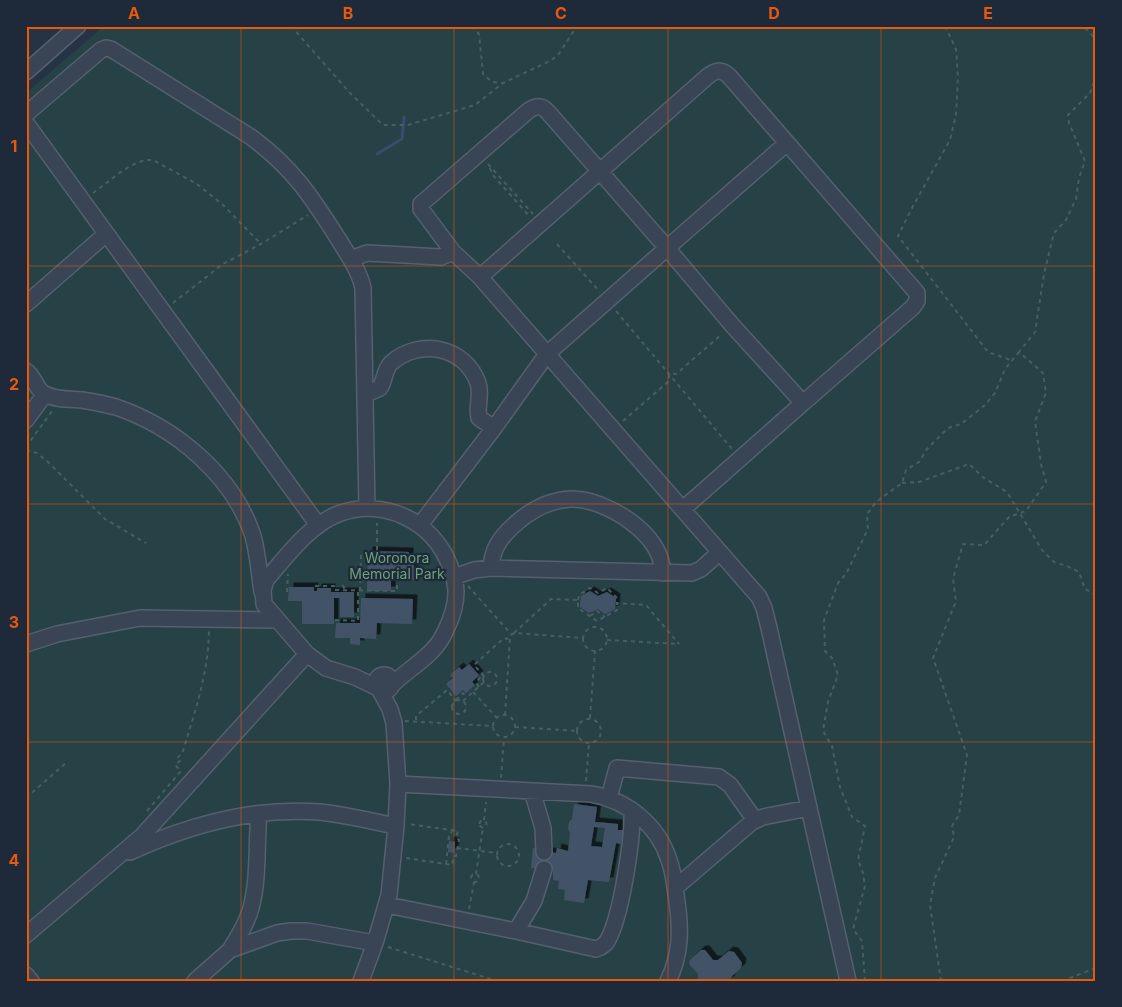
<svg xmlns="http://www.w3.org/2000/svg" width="1122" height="1007" viewBox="0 0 1122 1007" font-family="Inter,sans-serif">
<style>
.green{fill:#274246}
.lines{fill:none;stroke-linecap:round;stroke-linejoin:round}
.stream{stroke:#374e6e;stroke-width:3}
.building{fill:#435368;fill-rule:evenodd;filter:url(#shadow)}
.minor-casing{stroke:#55606f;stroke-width:18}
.path{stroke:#455f62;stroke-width:2;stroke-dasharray:4 4;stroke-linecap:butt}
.minor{stroke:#394554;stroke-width:15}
.grid{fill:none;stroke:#e8590c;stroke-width:1;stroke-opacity:0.55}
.labels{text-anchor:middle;stroke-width:4.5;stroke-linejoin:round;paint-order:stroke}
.park-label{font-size:14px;fill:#6ca178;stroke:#1e2a3a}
.neatline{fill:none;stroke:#e8590c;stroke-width:2}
.grid-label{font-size:16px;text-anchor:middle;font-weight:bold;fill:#e8590c}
</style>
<defs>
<filter id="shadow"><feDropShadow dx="4.5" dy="-4.5" stdDeviation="0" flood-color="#0009"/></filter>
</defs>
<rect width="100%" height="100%" fill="#253345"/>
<path class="green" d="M104,26H1096V981H26V93Z"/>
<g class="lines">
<path class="stream" d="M377,154L402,139L404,117"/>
</g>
<path class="building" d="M368,551L409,552V559H414V580H391V591H367Z
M289,587H314V591H317V588H331V592H354V617H340V598H334V624H302V601H288Z
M590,591L598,596L607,592L616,598L615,609L605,614L598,609L589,613L580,607L581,596Z
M361,598L413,599L412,624L377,623L376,639L360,638V645L350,644V638H335L336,623H360Z
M469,664L479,675L472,682L475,685L466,693L463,690L456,696L446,684L453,678L450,675L459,667L462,670Z
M574,804L597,807L595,822L618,824V830H623L621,844L616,843L609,882L588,880L584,903L564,900L565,890L558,889L559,881L553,880V870L531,868L533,848L540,849V851L556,853L557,848L568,851L570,833L568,829L569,822L572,819ZM594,827L605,828L602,847L591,846Z
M449,841L455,842L454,853L448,852Z
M701,950H705L713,960H718L729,951L734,952L742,963L741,968L731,977L730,981H695L698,978V974L689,964L690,960Z"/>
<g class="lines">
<g class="minor-casing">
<path id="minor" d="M26,72L78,26
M26,114L101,50L106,48L111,49L251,137C293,168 311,196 339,240C348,255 359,270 363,288L367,508
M26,123L318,525
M453,252L421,209V204L528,111C535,106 541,105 547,111L667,248L787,143
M351,259L367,253L441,257L453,252L480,277L759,597L764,608L769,628L809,808L763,817L752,822L675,888
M480,277L708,76C716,70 721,69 729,76L917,293V301L913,307L803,403
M26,304L106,234
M26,371C35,377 36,390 45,394C56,400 71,399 82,400C94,402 105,404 116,407C175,427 233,475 253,536C258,554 259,573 262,592
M366,394L380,388C385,380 384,370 391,363C419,338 465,346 478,383C482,395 476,406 479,418L494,428L420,525
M26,420L45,394
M494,428L547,354L667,248L732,325L803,403L683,509
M491,568C492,549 500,538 513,526C529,511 549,500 571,499C605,498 665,535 662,573
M454,577L474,570L491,568L692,573L701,569L720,552
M26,644L57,634L140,618L277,620
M376 683a8 8 0 1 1 16 0a8 8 0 1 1-16 0Z
M378,688L355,677L326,668L307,654L264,604L263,590L266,580C286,557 309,525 338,514C384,497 433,521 450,566C453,574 456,582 456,592C456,605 451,620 445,632C434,656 410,667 392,685
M398,784L591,794C627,800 658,825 669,860C674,873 675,888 677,902C681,929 681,955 668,981
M532,791L543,828L544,852
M609,798L617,768L719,777L730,785L755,820
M809,808L848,981
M130,852C189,825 255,807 320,812C346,815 371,821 396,826
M387,905L516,931L534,901L544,869
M516,931L596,949L601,947L606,943C621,921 633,838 632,810
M26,935L142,836L307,654
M230,950C238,937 247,923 251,908C259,878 256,845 259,814
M26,975L31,981
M195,981L230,950L277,933L291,931H307L375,943
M361,981L375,943L389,895L396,826L398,784L394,723L390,709L379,689"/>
</g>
<path class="path" d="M291,26L350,93L383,125H408L475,105L503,83L550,61L558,55L577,26
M472,26L479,34L483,74L492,82L502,83
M945,26L956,49L958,77L956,115L950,140L913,206L898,236L988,352L1011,360
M1077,26L1086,29L1096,39
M488,164L533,214
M490,168L492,174L529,216
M93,193C109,182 133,158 153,160L197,184L223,205L261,244
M557,244L600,292
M173,303L223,264L261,244L308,215
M616,311L732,449
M623,421L669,381V375L671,373L676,374L722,334
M26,447L52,411
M26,450L37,453L48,462L105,519L146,543
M902,483L919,482L969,464L984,478L1007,492L1042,550L1054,562L1067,566L1079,572L1085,589L1096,595
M377,550V523
M361,580H367
M343,585L345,591
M315,586H334V590L397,591V584
M468,586L512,635
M360,591L361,553H368
M287,592L288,574
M578,600L579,595L590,588L598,593L607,588L617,598V603
M590,616L597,611L605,617
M335,620L358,621V591
M583 639a12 12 0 1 1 24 0a12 12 0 1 1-24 0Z
M514,633L551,599L578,600V608L597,621L617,610V603L646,605L679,644
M607,640L679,644
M483 679a7 7 0 1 1 14 0a7 7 0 1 1-14 0Z
M484,676L474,665L504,638L507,639L514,633L583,638
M479,687L476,683L482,675
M473,692L497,718
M456,700L463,693L467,697
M452 707a7 7 0 1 1 14 0a7 7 0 1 1-14 0Z
M463,701L484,682
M493 726a11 11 0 1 1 22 0a11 11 0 1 1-22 0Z
M505,715L510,638
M590,718L595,651
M577 731a12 12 0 1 1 24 0a12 12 0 1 1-24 0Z
M416,720V716L447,690L456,701
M405,721L493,726
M515,727L577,731
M501,778L504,738
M586,781L589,743
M26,798L67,762
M147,811L181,771L175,765L181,760L178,757L182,754C195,712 208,675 209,631
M484,820L486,802
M479.5 824a3.5 3.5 0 1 1 7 0a3.5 3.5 0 1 1-7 0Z
M497 855a11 11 0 1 1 22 0a11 11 0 1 1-22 0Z
M457,848L497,853
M406,858L452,865L454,856H456L459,840L456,837L458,831L408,824
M446,864L449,836H450L452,830
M471 878a4 4 0 1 1 8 0a4 4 0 1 1-8 0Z
M476,874L483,827
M469,909L474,882
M1096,931V933
M388,947L497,981
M865,981L862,941L853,929L865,886L863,873L858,860L865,826L852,817L840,787L832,746L823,731L828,702L838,675L832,658L825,651L824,620L838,583L846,574L868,529L867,514L876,502L902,483L906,470L919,462L927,449L948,428L961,424L985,405L995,393L1005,369L1019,352
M941,981L930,905L935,878L954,837L952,826L959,815L967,755L933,658L956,601L953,579L963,544L984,545L1009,517L1026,511L1046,482L1041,464L1035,421L1046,393L1043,373L1019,352L1035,332L1044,274L1054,233L1066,220L1076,199L1079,178L1085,161L1069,123L1068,115L1090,93L1096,77
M1062,981L1096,968"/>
<use href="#minor" class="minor"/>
</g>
<path class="grid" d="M241,26V981M454,26V981M668,26V981M881,26V981M26,266H1096M26,504H1096M26,742H1096"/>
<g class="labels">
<g class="park-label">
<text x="397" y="563">Woronora<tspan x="397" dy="16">Memorial Park</tspan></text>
</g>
</g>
<rect width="1122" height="1007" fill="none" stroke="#1e2a3a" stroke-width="55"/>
<rect x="28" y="28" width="1066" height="952" class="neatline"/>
<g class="grid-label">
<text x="134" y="19">A</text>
<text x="348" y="19">B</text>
<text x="561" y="19">C</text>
<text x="774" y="19">D</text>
<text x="988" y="19">E</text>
<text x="14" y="152">1</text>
<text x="14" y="390">2</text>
<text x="14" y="628">3</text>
<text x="14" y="866">4</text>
</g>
</svg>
